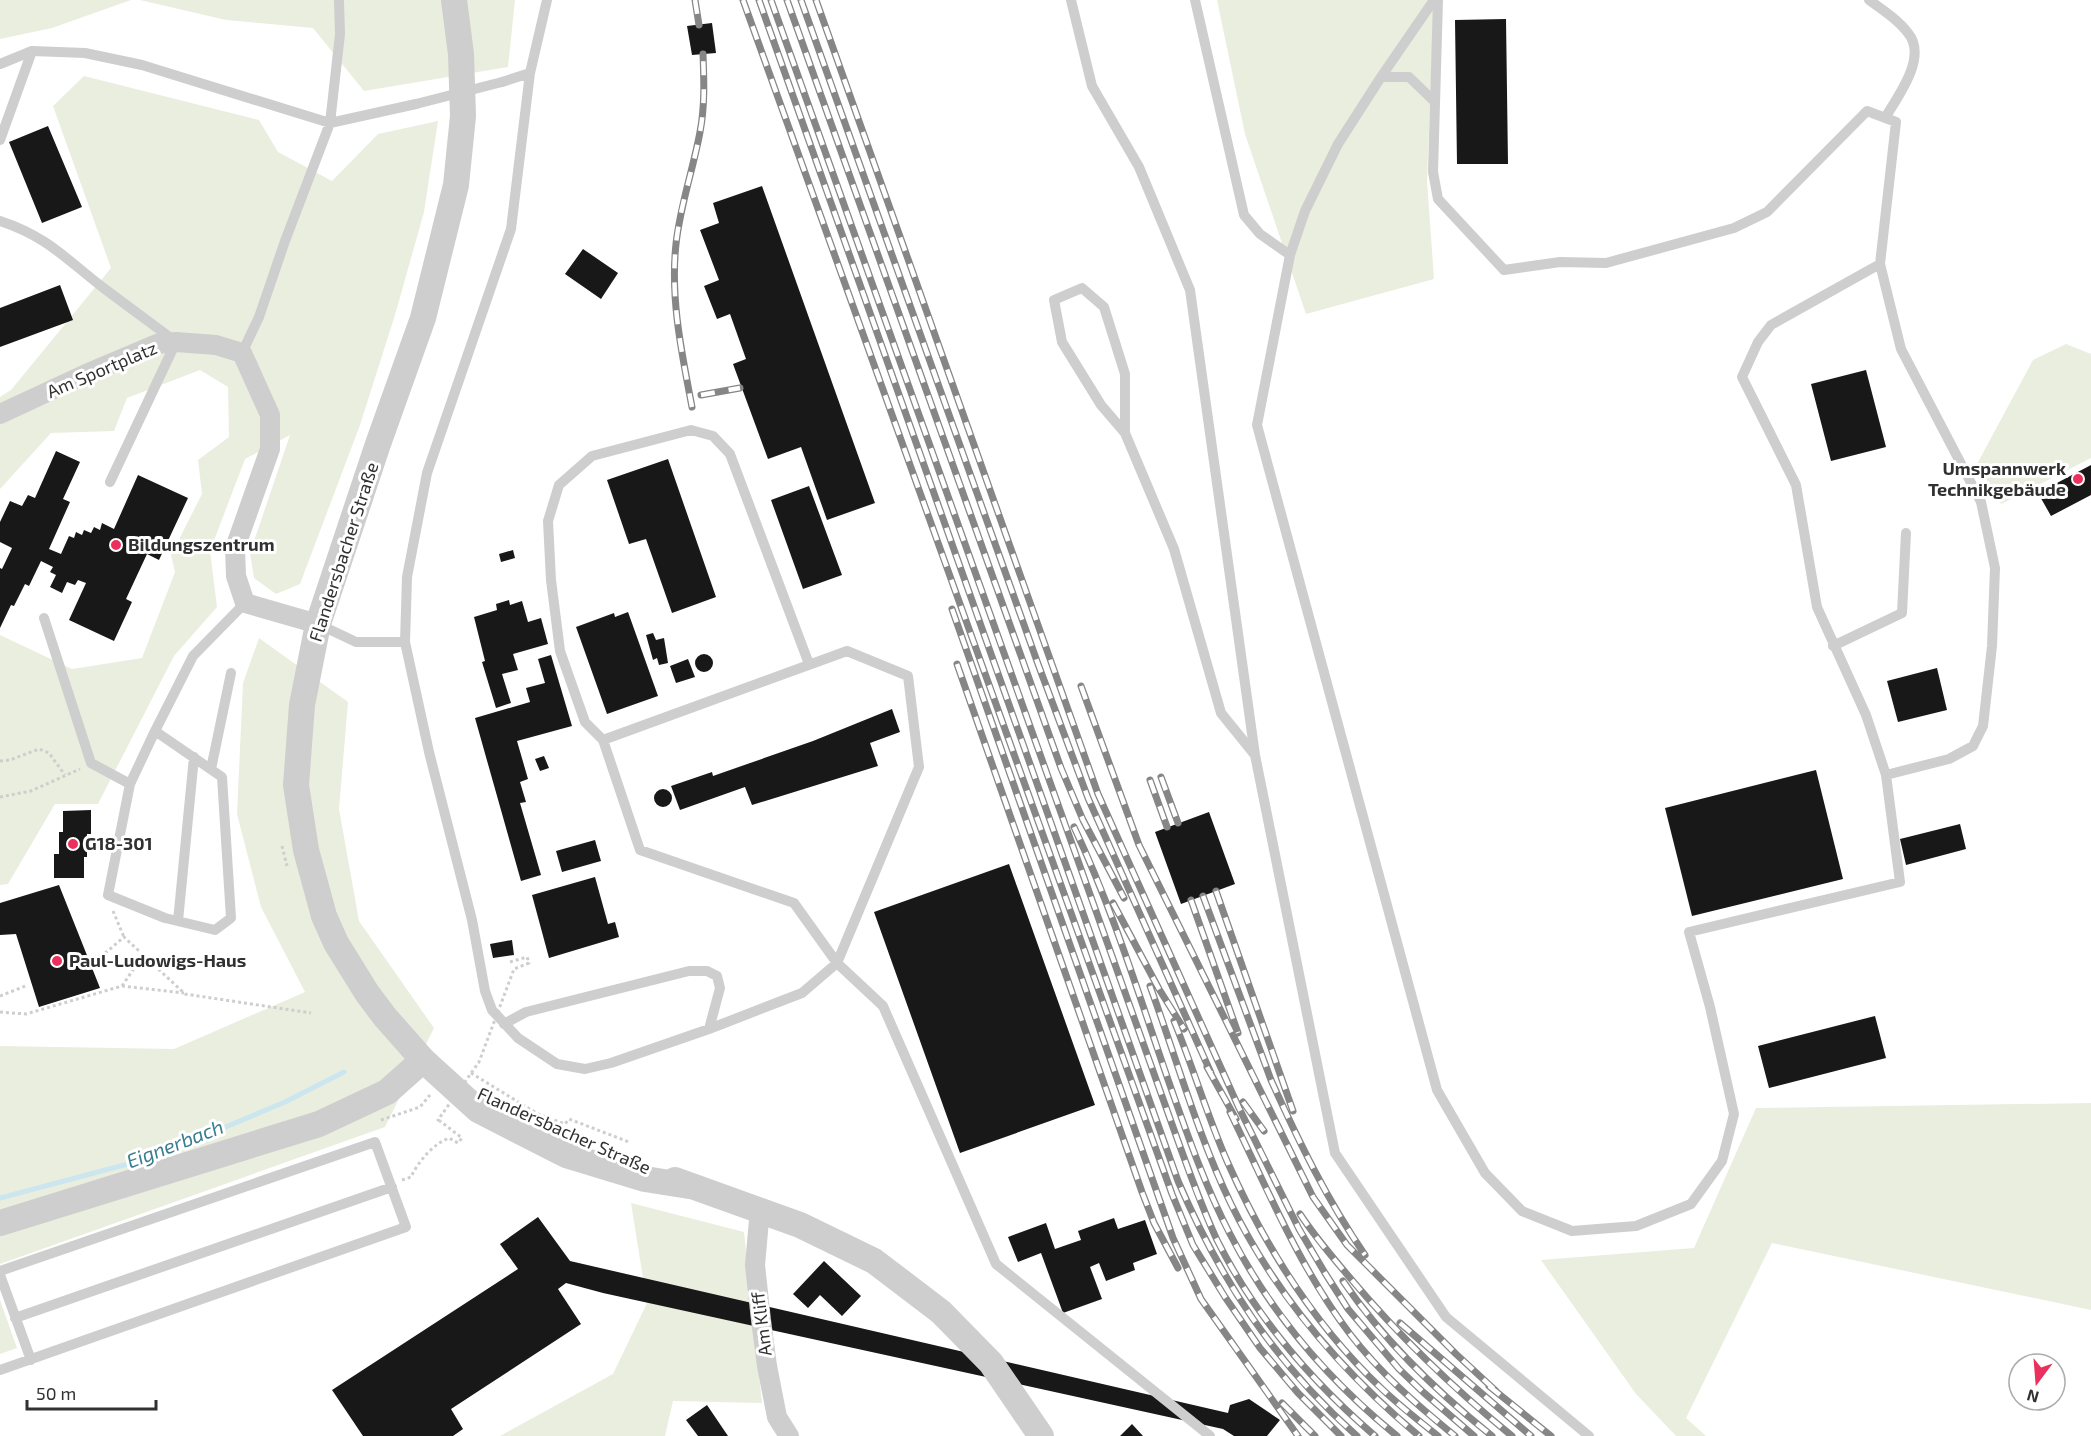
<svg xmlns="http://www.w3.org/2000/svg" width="2091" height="1436" viewBox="0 0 2091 1436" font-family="'Exo 2',sans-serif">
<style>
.green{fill:#eaeedf}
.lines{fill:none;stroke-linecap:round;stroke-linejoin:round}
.stream{stroke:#cbe6ee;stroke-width:5}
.building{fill:#181818}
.path{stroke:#cecece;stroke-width:3;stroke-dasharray:3 3;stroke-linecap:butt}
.service{stroke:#cecece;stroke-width:10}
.minor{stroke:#cecece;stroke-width:20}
.tertiary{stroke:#cecece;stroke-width:26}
.rail-casing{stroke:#868686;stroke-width:7}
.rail{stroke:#fff;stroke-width:4.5;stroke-dasharray:14;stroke-linecap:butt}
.path-bridge{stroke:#cecece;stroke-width:3;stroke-dasharray:3 3;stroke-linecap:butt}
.service-bridge{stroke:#cecece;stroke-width:10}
.poi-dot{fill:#eb305e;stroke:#fff;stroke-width:2}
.labels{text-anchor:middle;stroke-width:6;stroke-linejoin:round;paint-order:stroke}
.street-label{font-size:18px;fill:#313131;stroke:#fff}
.poi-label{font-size:18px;font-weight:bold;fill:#313131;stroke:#fff;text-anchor:start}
.water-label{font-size:20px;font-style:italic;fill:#397d90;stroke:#fff}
</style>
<rect width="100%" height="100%" fill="#fff"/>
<path class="green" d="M0,0H131L52,28L0,39Z
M140,0H515L508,67L364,91L313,28L226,20Z
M1217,0H1434L1427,181L1434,279L1306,314L1245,134Z
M84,76L259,120L278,152L332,181L378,134L438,121L424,212L395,315L360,425L300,584L276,594L254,578L250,553L290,435L245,459L210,551L217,607L174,656L98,804H55L8,884L0,885V635L72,669L142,658L175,572L171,555L202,494L198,460L229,437L228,387L200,370L127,398L114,431L51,433L0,489V397L11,390L111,268L53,106Z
M2066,344L2091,354V458L2001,504L1977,464L2033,360Z
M259,638L348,702L339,809L359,921L434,1028L385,1127L0,1264V1046L174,1049L305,992L261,907L237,814L243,683Z
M2091,1103V1310L1772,1243L1686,1418L1706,1436H1676L1636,1394L1541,1260L1694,1248L1756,1108Z
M631,1203L744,1232L762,1403L673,1401L665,1436H500L613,1374L647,1303Z
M0,1300L17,1348L0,1354Z"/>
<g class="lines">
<path class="stream" d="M0,1198L154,1157L285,1102L344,1072"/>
</g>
<path class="building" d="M1506,19L1508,164H1457L1455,20Z
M712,23L716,53L692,55L687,26Z
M48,126L82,207L42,223L9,142Z
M762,186L875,503L827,520L801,447L768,459L733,364L746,359L730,314L717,319L704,286L719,280L700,230L719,223L713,203Z
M583,249L618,273L601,299L565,274Z
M60,285L73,320L0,347V308Z
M1866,370L1886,447L1831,461L1811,384Z
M56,451L80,462L63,499L70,502L49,549L61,554L69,536L74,538L76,532L82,535L84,530L91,533L94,527L100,530L102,523L114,529L138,475L188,498L159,560L147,554L126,599L132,602L114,641L69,620L86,583L78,580L75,585L67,582L62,593L50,587L56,575L50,572L53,567L41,561L29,586L25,584L14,606L11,605L0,628V568L2,569L12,548L0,542V522L10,501L22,506L28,495L35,498Z
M668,459L716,597L672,613L646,539L629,544L607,480Z
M2091,465V495L2051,516L2038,493Z
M809,486L842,575L803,589L771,500Z
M513,550L515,558L501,562L499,554Z
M509,600L510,605L522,601L528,622L541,618L548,644L513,654L518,670L502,674L511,703L496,708L482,662L485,661L474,617L497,610L496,604Z
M628,612L658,696L607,714L576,627L614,613L615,617Z
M653,633L656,640L664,638L668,663L659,665L657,658L653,660L646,635Z
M695 663a9 9 0 1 1 18 0a9 9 0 1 1-18 0Z
M551,655L572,726L517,741L528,779L520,782L526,802L520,803L541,875L521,881L475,718L530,702L526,688L545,683L538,659Z
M688,659L695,677L676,683L670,666Z
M1937,668L1947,710L1898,722L1887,681Z
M892,709L900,732L870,743L878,766L752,805L745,787L680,810L671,786L712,772L713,776L813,741Z
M544,756L549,768L540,771L535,759Z
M1816,770L1843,879L1692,916L1665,808Z
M654 798a9 9 0 1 1 18 0a9 9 0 1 1-18 0Z
M91,810V834H87V857H84V878H54V854H59V832H63V811Z
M1209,812L1235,884L1181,904L1155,832Z
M1960,824L1966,849L1906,865L1900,839Z
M595,840L601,861L562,872L556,851Z
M1009,864L1095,1105L960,1153L874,912Z
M595,877L608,924L615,922L619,937L549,958L532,895Z
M59,885L100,988L39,1007L16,934L0,935V903Z
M512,940L514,955L493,958L490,944Z
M1875,1016L1886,1058L1769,1088L1758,1046Z
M538,1217L570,1261L1228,1413L1230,1405L1249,1399L1280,1420L1267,1436H1234L1223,1429L603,1293L566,1283L558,1289L581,1324L451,1409L463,1429L453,1436H363L332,1390L518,1269L500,1244Z
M1114,1218L1118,1229L1145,1220L1157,1254L1133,1263L1135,1270L1106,1281L1099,1263L1090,1267L1102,1299L1063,1313L1041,1253L1018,1262L1008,1237L1046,1223L1055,1249L1081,1240L1078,1231Z
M824,1261L861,1296L842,1316L820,1295L808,1308L793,1294Z
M707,1405L728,1436H698L686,1420Z
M1132,1424L1143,1436H1120Z"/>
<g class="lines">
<path class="path" d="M0,761L10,760L39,749L49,753L65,775
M0,797L31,791L80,769
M282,846L287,866
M113,911L124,937
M96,961L124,937L185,994L311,1013
M510,962L527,957L529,963L514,969
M122,986L143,955
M0,996L28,985
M0,1012L26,1014L122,986L184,993
M471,1073L538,1114L565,1124L569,1119L629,1142
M381,1120L420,1107L430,1095
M402,1180L411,1177C418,1162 433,1144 449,1138L458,1143L462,1138L440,1121"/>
<path class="service" d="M547,0L530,73L511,229L427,473L407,577L405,642L429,752L472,920L485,991L492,1010L518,1038L557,1064L585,1069L611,1063L709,1029L802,993L837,963L919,767L908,676L847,651L603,740L640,850L794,903L837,963L883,1006L996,1264L1210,1436
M1071,0L1092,86L1139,167L1190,290L1255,755L1335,1153L1446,1317L1589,1436
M1195,0L1244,215L1260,234L1290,255
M1438,0L1433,172L1438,199L1504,270L1560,262L1606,263L1734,228L1767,212L1867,111L1896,122L1880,264L1901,349L1981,502L1995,568L1992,646L1983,726L1973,746L1949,759L1886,775
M1869,0C1883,10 1898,20 1908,33C1928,57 1898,96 1885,118
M0,64L32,51L85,53L142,65L330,123L416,104
M1381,77L1434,0
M502,82L530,73
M1435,102L1409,77H1381L1338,144L1305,211L1290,255L1257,425L1437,1090L1485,1173L1522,1211L1572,1231L1636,1226L1691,1204L1722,1161L1734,1114L1710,1007L1689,932L1900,882L1886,775L1866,715L1817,607L1796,485L1742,377L1758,342L1771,325L1880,264
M0,140L32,51
M0,221C46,236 65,258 101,286C126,305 151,323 176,342L110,482
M242,353L259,317L285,241L330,123L340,34L339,0
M1125,433V374L1104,307L1082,288L1054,300L1062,342L1101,405L1125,433L1174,549L1221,713L1255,755
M44,618L91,763L130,784
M318,624L356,642H405
M1833,646L1902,613L1906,533
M155,731L222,777L231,918L215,930L165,918L108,895L130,784L155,731L193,656L245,603
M603,740L585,722L560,651L551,580L548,521L559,485L592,456L691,430L713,436L730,454L809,664
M211,769L231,673
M178,921L194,757
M504,1024L526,1012L689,971H707L717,976L720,988L709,1029
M0,1271L375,1142L406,1227L0,1370
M0,1275L31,1360
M15,1318L392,1187"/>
<path class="minor" d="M0,414L86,374L157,344L176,342L216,345L242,353L270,415V449L235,548L236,576L245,603L318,624
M760,1209L755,1265L761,1320L767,1366L777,1417L789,1436"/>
<path class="tertiary" d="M454,0L461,54L463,116L456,185L423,318L378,444L318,624L302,705L296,785L306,850L324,916L336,943L367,993L385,1017L423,1060L478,1110L566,1155L645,1179L689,1186
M675,1180L800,1225L874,1261L941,1312L991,1363L1041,1436
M0,1223L319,1124L387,1092L423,1060"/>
<g class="rail-casing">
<path id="rail" d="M695,0L699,25
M743,0L1172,1194L1193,1245L1225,1297L1260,1348L1298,1393L1341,1436
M759,0L1178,1181C1221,1281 1275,1363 1357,1436
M771,0L1178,1141C1190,1174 1202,1208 1217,1240C1255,1316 1311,1381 1375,1436
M787,0L1061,768L1083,820L1124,898
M801,0L1038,664L1088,798L1211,1073
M816,0L1098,794L1239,1108L1299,1229L1325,1273L1348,1309L1399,1369L1423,1392L1474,1436
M701,395L740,388
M692,407C682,354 670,299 676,244C680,206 693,170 700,132C705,106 704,80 703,54
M952,609L1173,1238L1201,1299L1298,1436
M957,664L1142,1192L1154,1223L1178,1268
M1081,686L1139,845L1313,1197L1347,1245L1456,1354L1496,1391
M1161,777L1178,823
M1150,780L1167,827
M1074,827C1114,912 1141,1002 1172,1091C1189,1139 1206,1188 1230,1234C1270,1312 1329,1381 1397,1436
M1216,891L1293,1111
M1203,896L1271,1080C1298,1140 1327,1200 1365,1255
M1191,900L1238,1033
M1113,903L1159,989L1184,1029
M1150,986C1176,1057 1198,1136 1231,1204C1276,1296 1341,1371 1419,1436
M1174,1021C1193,1067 1207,1115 1227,1161C1264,1245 1315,1326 1382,1389C1400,1406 1419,1421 1438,1436
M1207,1067L1236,1119
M1243,1102L1264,1131
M1230,1112C1267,1188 1299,1267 1350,1334C1380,1373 1417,1405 1455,1436
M1300,1214C1315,1237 1333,1258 1351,1279C1400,1337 1453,1388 1512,1436
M1343,1281C1384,1341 1435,1390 1492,1436
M1400,1323L1531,1436
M1489,1386L1551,1436
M1282,1403L1315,1436"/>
</g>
<use href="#rail" class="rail"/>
<path class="path-bridge" d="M440,1121L438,1120L479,1062L514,969"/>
<path class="service-bridge" d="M416,104L502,82"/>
</g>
<g class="poi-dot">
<circle cx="2078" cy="479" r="6"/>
<circle cx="116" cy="545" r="6"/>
<circle cx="73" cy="844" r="6"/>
<circle cx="57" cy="961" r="6"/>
</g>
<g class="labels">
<g class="street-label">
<text transform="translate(102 370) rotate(-23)" y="6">Am Sportplatz</text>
<text transform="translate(344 552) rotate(-72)" y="6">Flandersbacher Straße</text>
<text transform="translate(564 1131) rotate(24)" y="6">Flandersbacher Straße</text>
<text transform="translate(762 1324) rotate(-97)" y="6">Am Kliff</text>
</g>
<g class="poi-label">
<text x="2066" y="475" text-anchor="end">Umspannwerk<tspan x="2066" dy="21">Technikgebäude</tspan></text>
<text x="128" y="551">Bildungszentrum</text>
<text x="85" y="850">G18-301</text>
<text x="69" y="967">Paul-Ludowigs-Haus</text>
</g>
<g class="water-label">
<text transform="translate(175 1144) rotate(-21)" y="7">Eignerbach</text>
</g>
</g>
<g transform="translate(2037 1382) rotate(196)"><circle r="28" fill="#ffffff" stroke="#adadad" stroke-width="1.5"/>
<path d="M0-4.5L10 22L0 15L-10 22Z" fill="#eb305e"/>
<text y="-9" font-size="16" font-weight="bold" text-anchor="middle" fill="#313131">N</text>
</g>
<path d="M27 1400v9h129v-9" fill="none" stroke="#313131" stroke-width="3"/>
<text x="36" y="1400" font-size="18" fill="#313131" stroke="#ffffff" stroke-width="4.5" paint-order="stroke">50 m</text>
</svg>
